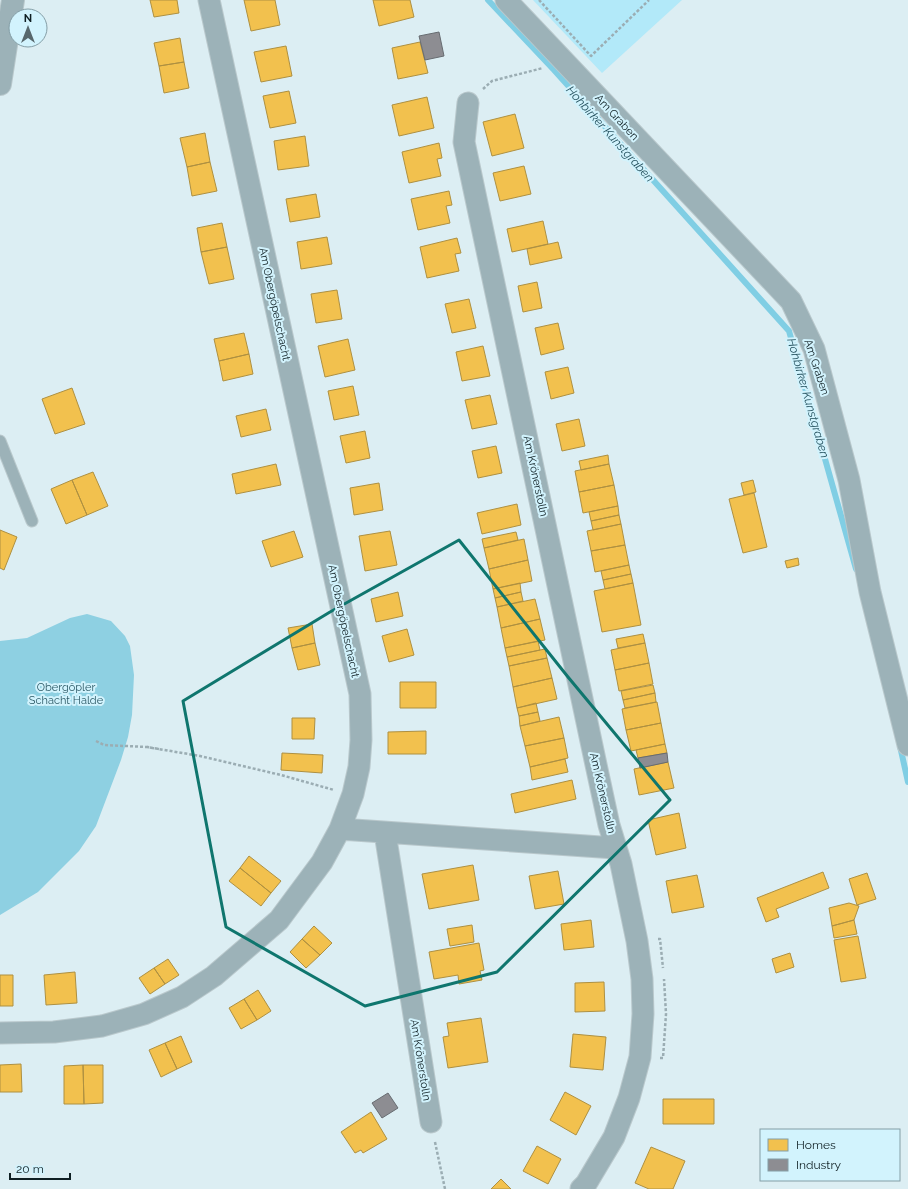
<svg xmlns="http://www.w3.org/2000/svg" width="908" height="1189" viewBox="0 0 908 1189" font-family="Raleway,sans-serif">
<style>
.green{fill:#b2e9f9}
.forest{fill:#8ed0e2}
.homes{fill:#f2c14e;stroke:#ae9041}
.industry{fill:#8d8d92;stroke:#676c71}
.lines{fill:none;stroke-linecap:round;stroke-linejoin:round}
.stream{stroke:#80cee4;stroke-width:6}
.service-casing{stroke:#b9c8cc;stroke-width:13}
.minor-casing{stroke:#b9c8cc;stroke-width:23}
.tertiary-casing{stroke:#b9c8cc;stroke-width:24}
.path{stroke:#9badb3;stroke-width:2.5;stroke-dasharray:3 2;stroke-linecap:butt}
.service{stroke:#9cb2b8;stroke-width:11}
.minor{stroke:#9cb2b8;stroke-width:21}
.tertiary{stroke:#9cb2b8;stroke-width:22}
.marked{fill:none;stroke:#0f766e;stroke-width:3;stroke-linejoin:round}
.labels{text-anchor:middle;stroke-width:4;stroke-linejoin:round;paint-order:stroke}
.street-label{font-size:11px;fill:#0f1f23;stroke:#d2f3fd}
.park-label{font-size:11px;fill:#2c5966;stroke:#d2f3fd}
.water-label{font-size:12px;font-style:italic;fill:#25525f;stroke:#d2f3fd}
</style>
<rect width="100%" height="100%" fill="#dceef3"/>
<path class="green" d="M533,0H682L602,73Z"/>
<path class="forest" d="M87,614L111,621L125,636L130,646L134,675L132,715L128,737L121,760L96,826L79,851L38,892L0,915V641L27,638L70,618Z"/>
<path class="homes" d="M150,0H177L179,13L154,17Z
M244,0H275L280,25L251,31Z
M373,0H410L414,17L379,26Z
M180,38L184,62L159,66L154,43Z
M420,42L428,73L398,79L392,48Z
M286,46L292,76L261,82L254,52Z
M184,62L189,88L164,93L159,66Z
M289,91L296,123L270,128L263,96Z
M427,97L434,128L399,136L392,105Z
M515,114L524,148L492,156L483,122Z
M205,133L210,162L187,167L180,138Z
M305,136L309,166L278,170L274,141Z
M439,143L442,158L437,159L441,176L409,183L402,152Z
M210,162L217,191L192,196L187,167Z
M524,166L531,194L500,201L493,173Z
M449,191L452,205L446,206L450,223L418,230L411,199Z
M316,194L320,217L290,222L286,199Z
M543,221L548,244L512,252L507,229Z
M222,223L227,247L201,252L197,228Z
M327,237L332,264L301,269L297,242Z
M457,238L461,253L455,254L459,271L427,278L420,247Z
M558,242L562,258L530,265L527,249Z
M227,247L234,279L209,284L201,252Z
M537,282L542,308L523,312L518,286Z
M337,290L342,319L316,323L311,294Z
M469,299L476,328L452,333L445,304Z
M558,323L564,349L541,355L535,328Z
M244,333L249,354L219,361L214,339Z
M348,339L355,370L325,377L318,346Z
M483,346L490,376L462,381L456,352Z
M249,354L253,374L223,381L219,361Z
M568,367L574,393L551,399L545,372Z
M353,386L359,415L334,420L328,391Z
M72,388L85,424L55,434L42,399Z
M490,395L497,424L472,429L465,400Z
M266,409L271,430L241,437L236,416Z
M579,419L585,446L562,451L556,424Z
M365,431L370,458L346,463L340,436Z
M496,446L502,473L478,478L472,451Z
M608,455L609,464L581,470L579,461Z
M276,464L281,485L236,494L232,474Z
M609,464L614,485L579,492L575,471Z
M93,472L108,506L87,515L72,480Z
M72,480L87,515L66,524L51,489Z
M753,480L756,492L744,495L741,483Z
M379,483L383,510L354,515L350,488Z
M614,485L618,506L583,513L579,492Z
M754,493L767,547L743,553L729,499Z
M517,504L521,525L482,534L477,513Z
M618,506L619,515L591,521L589,512Z
M619,515L621,524L593,530L591,521Z
M621,524L625,545L591,551L587,531Z
M0,530L17,537L4,570L0,568Z
M294,531L303,557L271,567L262,541Z
M390,531L397,565L365,571L359,536Z
M516,532L518,540L484,548L482,539Z
M524,539L528,560L489,569L484,548Z
M625,545L629,565L595,572L591,551Z
M798,558L799,565L787,568L785,561Z
M528,560L532,581L493,589L489,569Z
M629,565L631,574L603,580L601,571Z
M631,574L633,583L605,589L603,580Z
M520,583L521,592L495,598L493,589Z
M633,583L641,625L602,632L594,591Z
M398,592L403,616L376,622L371,599Z
M521,592L523,601L497,607L495,598Z
M535,599L540,619L501,628L497,607Z
M540,619L545,640L505,648L501,628Z
M312,624L315,643L292,648L288,628Z
M407,629L414,655L389,662L382,636Z
M643,634L645,643L618,648L616,639Z
M538,641L540,650L507,657L505,648Z
M315,643L320,665L298,670L292,648Z
M645,643L649,663L615,670L611,650Z
M545,649L547,658L509,666L507,657Z
M547,658L552,678L513,687L509,666Z
M649,663L653,684L619,691L615,670Z
M552,678L557,699L517,708L513,687Z
M400,682H436V708H400Z
M653,685L655,693L623,700L621,691Z
M655,693L656,702L625,708L623,700Z
M657,702L661,723L626,730L622,709Z
M536,703L538,712L519,716L517,708Z
M538,712L540,721L520,726L519,716Z
M559,717L564,738L525,746L520,726Z
M292,718H315L314,739H292Z
M661,723L665,744L631,751L626,730Z
M426,731V754H388V732Z
M564,738L568,758L530,767L525,746Z
M665,744L667,753L638,758L636,750Z
M282,753L323,755L322,773L281,770Z
M565,759L568,772L532,780L530,767Z
M668,762L674,788L639,795L634,769Z
M572,780L576,799L515,813L511,794Z
M679,813L686,848L656,855L648,820Z
M249,856L281,881L271,893L240,868Z
M473,865L479,900L429,909L422,874Z
M240,868L271,893L261,906L229,881Z
M558,871L564,904L535,909L529,876Z
M823,872L829,888L776,909L779,917L766,922L757,898Z
M867,873L876,899L857,905L849,879Z
M697,875L704,907L672,913L666,881Z
M849,903L859,906L854,920L832,926L829,908Z
M591,920L594,947L564,950L561,924Z
M854,920L857,934L834,938L832,926Z
M472,925L474,942L450,946L447,929Z
M314,926L332,943L320,955L302,939Z
M858,936L866,978L841,982L834,940Z
M302,939L320,955L306,968L290,952Z
M479,943L484,970L480,971L482,980L459,984L458,975L434,979L429,952Z
M790,953L794,967L776,973L772,959Z
M168,959L179,975L165,984L154,968Z
M154,968L165,984L150,994L139,978Z
M75,972L77,1003L46,1005L44,975Z
M0,975H13V1006H0Z
M604,982L605,1011L575,1012V983Z
M258,990L271,1011L257,1020L244,999Z
M244,999L257,1020L241,1029L229,1008Z
M481,1018L488,1062L448,1068L443,1037L449,1036L447,1023Z
M573,1034L606,1037L603,1070L570,1067Z
M181,1036L192,1062L177,1069L165,1043Z
M165,1043L177,1069L161,1077L149,1050Z
M21,1064L22,1092H0V1065Z
M83,1065H103V1103L84,1104Z
M83,1065L84,1104H64V1066Z
M565,1092L591,1106L576,1135L550,1120Z
M663,1099H714V1124H663Z
M371,1112L387,1139L363,1153L361,1150L355,1153L341,1132Z
M537,1146L561,1159L548,1184L523,1171Z
M651,1147L685,1161L673,1189H649L635,1183Z
M501,1179L511,1189H491Z"/>
<path class="industry" d="M439,32L444,56L425,60L419,36Z
M667,753L668,762L640,768L638,758Z
M388,1093L398,1108L382,1118L372,1103Z"/>
<g class="lines">
<path class="stream" d="M488,0L554,70L789,331L856,569
M900,746L908,782"/>
<g class="service-casing">
<path id="service" d="M0,441L32,521"/>
</g>
<g class="minor-casing">
<path id="minor" d="M506,0L791,301L814,349L849,480L870,592L908,745
M468,103L464,142L595,760L609,825L621,864L637,941L642,979L643,1014L640,1057L629,1098L614,1137L586,1184L581,1189
M340,829L615,848
M385,833L431,1122
M0,1033L54,1032L102,1026L144,1014L182,997L214,976L279,920L322,862L340,829L353,794L359,767L361,740L360,694L209,0"/>
</g>
<g class="tertiary-casing">
<path id="tertiary" d="M0,84L13,0"/>
</g>
<path class="path" d="M539,0L591,56L649,0
M483,89L492,81L543,68
M96,741L104,745L147,747
M159,749L147,747L200,756L281,775L334,790
M658,939H660L663,968
M660,1058H663L666,1014L664,979
M435,1142L445,1189"/>
<use href="#service" class="service"/>
<use href="#minor" class="minor"/>
<use href="#tertiary" class="tertiary"/>
</g>
<path class="marked" d="M459,540L568,677L670,800L497,972L365,1006L226,927L183,701L330,612Z"/>
<g class="labels">
<g class="street-label">
<text transform="translate(617 117) rotate(47)" y="4">Am Graben</text>
<text transform="translate(275 304) rotate(78)" y="4">Am Obergöpelschacht</text>
<text transform="translate(817 367) rotate(72)" y="4">Am Graben</text>
<text transform="translate(536 476) rotate(78)" y="4">Am Krönerstolln</text>
<text transform="translate(344 621) rotate(78)" y="4">Am Obergöpelschacht</text>
<text transform="translate(603 793) rotate(77)" y="4">Am Krönerstolln</text>
<text transform="translate(421 1060) rotate(81)" y="4">Am Krönerstolln</text>
</g>
<g class="park-label">
<text x="66" y="691">Obergöpler<tspan x="66" dy="13">Schacht Halde</tspan></text>
</g>
<g class="water-label">
<text transform="translate(610 134) rotate(48)" y="4">Hohbirker Kunstgraben</text>
<text transform="translate(808 398) rotate(74)" y="4">Hohbirker Kunstgraben</text>
</g>
</g>
<rect x="760" y="1129" width="140" height="52" fill="#d2f3fd" stroke="#849ea6"/>
<rect x="768" y="1139" width="20" height="12" fill="#f2c14e" stroke="#849ea6"/>
<text x="796" y="1149" font-size="12" fill="#0f1f23">Homes</text>
<rect x="768" y="1159" width="20" height="12" fill="#8d8d92" stroke="#849ea6"/>
<text x="796" y="1169" font-size="12" fill="#0f1f23">Industry</text>
<g transform="translate(28 28)"><circle r="19" fill="#d2f3fd" stroke="#849ea6"/>
<path d="M0-3L7 15L0 10L-7 15Z" fill="#57676c"/>
<text y="-6" font-size="11" font-weight="bold" text-anchor="middle" fill="#0f1f23">N</text>
</g>
<path d="M10 1173v6h60v-6" fill="none" stroke="#0f1f23" stroke-width="2"/>
<text x="16" y="1173" font-size="12" fill="#0f1f23" stroke="#d2f3fd" stroke-width="3" paint-order="stroke">20 m</text>
</svg>
